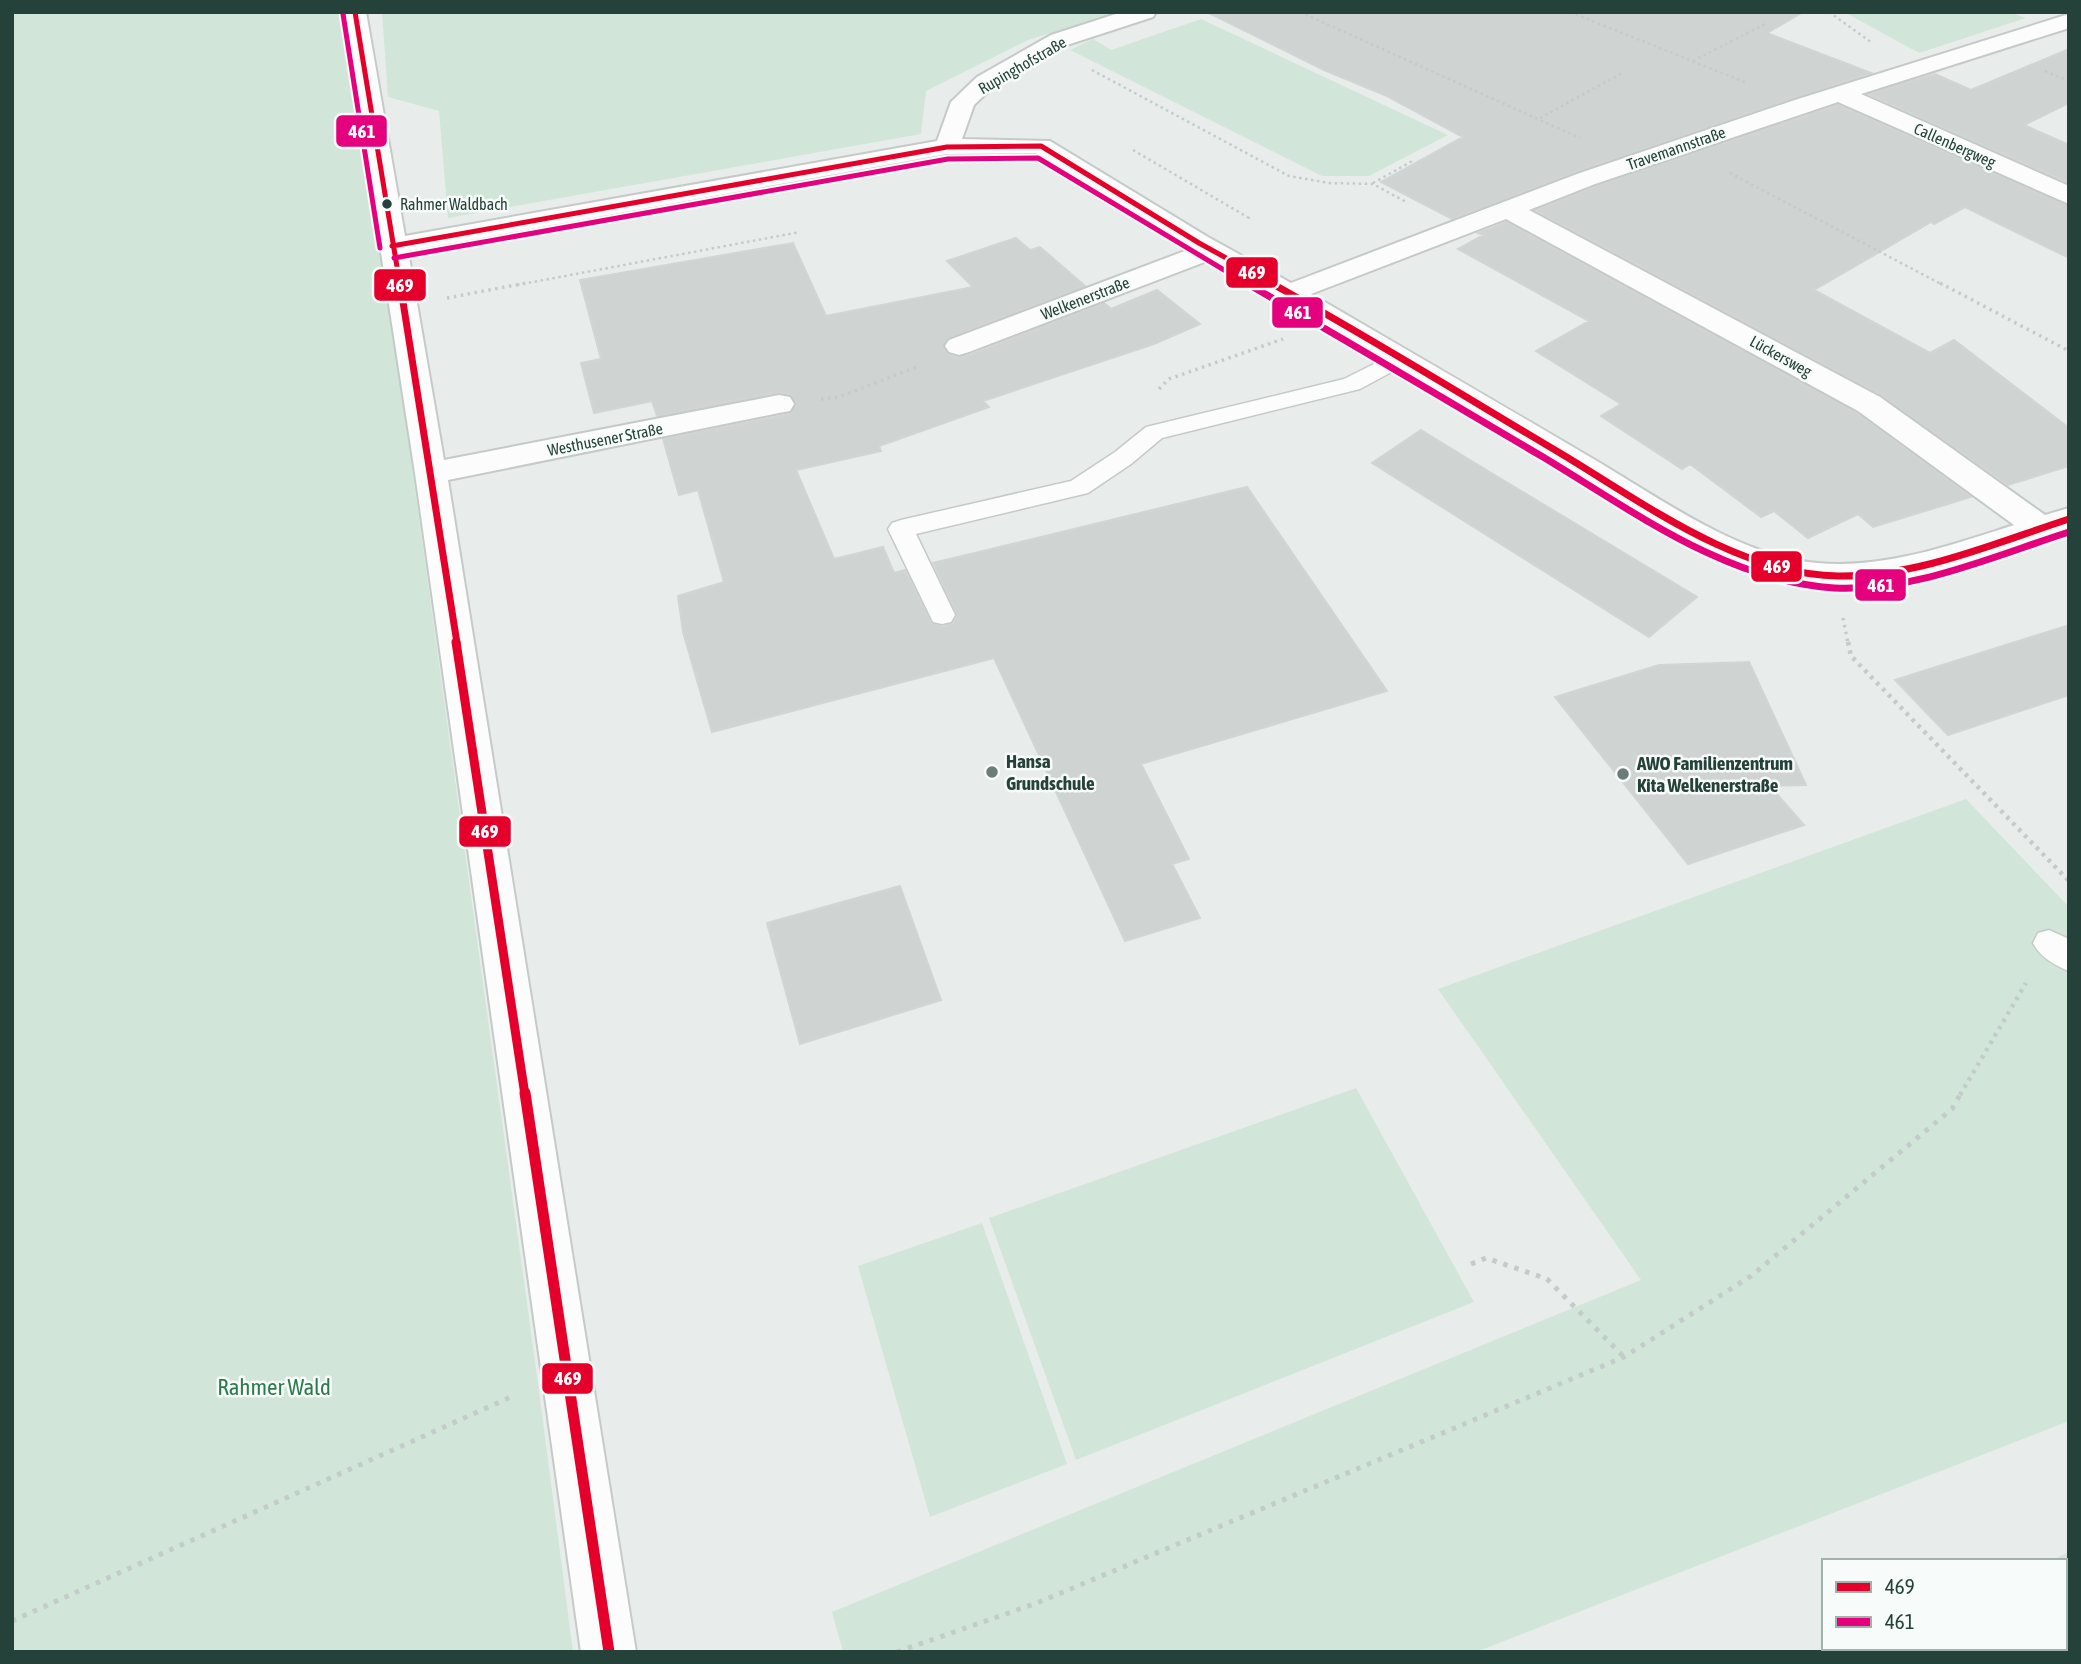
<svg xmlns="http://www.w3.org/2000/svg" width="2081" height="1664" viewBox="0 0 2081 1664" font-family="'Asap Condensed',sans-serif">
<style>
.green{fill:#d1e6d8}
.building{fill:#cfd4d2;stroke:#d1d6d4;stroke-width:2}
.lines{fill:none;stroke-linecap:round;stroke-linejoin:round}
.lane-casing{stroke:#c5cac8;stroke-width:3}
.street-casing{stroke:#c5cac8;stroke-width:4}
.path-far3{stroke:#c3ccca;stroke-width:2.5;stroke-dasharray:2.5 3.5;stroke-linecap:butt}
.path-far2{stroke:#c3ccca;stroke-width:3.5;stroke-dasharray:2.5 4.5;stroke-linecap:butt}
.path-far1{stroke:#c3ccca;stroke-width:4.5;stroke-dasharray:3.5 5;stroke-linecap:butt}
.path{stroke:#c3ccca;stroke-width:5;stroke-dasharray:4.5 7;stroke-linecap:butt}
.lane{fill:#fcfcfc;fill-rule:evenodd}
.street{fill:#fcfcfc;fill-rule:evenodd}
.bus-1-far3-casing{stroke:#f7fbf9;stroke-width:9}
.bus-1-far2-casing{stroke:#f7fbf9;stroke-width:11}
.bus-1-far1-casing{stroke:#f7fbf9;stroke-width:14}
.bus-1-casing{stroke:#f7fbf9;stroke-width:17}
.bus-2-far1-casing{stroke:#f7fbf9;stroke-width:9}
.bus-2-casing{stroke:#f7fbf9;stroke-width:11}
.bus-1-far3{stroke:#e4002b;stroke-width:5}
.bus-1-far2{stroke:#e4002b;stroke-width:7}
.bus-1-far1{stroke:#e4002b;stroke-width:9}
.bus-1{stroke:#e4002b;stroke-width:11}
.bus-2-far1{stroke:#e5007d;stroke-width:5}
.bus-2{stroke:#e5007d;stroke-width:7}
.bus-dot{fill:#24423a;stroke:#f7fbf9;stroke-width:2.5}
.poi-dot{fill:#697e78;stroke:#f7fbf9;stroke-width:2.5}
.labels{text-anchor:middle;stroke-width:5;stroke-linejoin:round;paint-order:stroke}
.far-street-label{font-size:16px;fill:#24423a;stroke:#f7fbf9}
.far-bus-label{font-size:16px;fill:#24423a;stroke:#f7fbf9;text-anchor:start}
.poi-label{font-size:19px;font-weight:bold;fill:#24423a;stroke:#f7fbf9;text-anchor:start}
.near-park-label{font-size:23px;fill:#2d7a4b;stroke:#f7fbf9}
.line-badge{stroke:#f7fbf9;stroke-width:2.5}
.badge-label{font-size:19px;text-anchor:middle;font-weight:bold;fill:#fff}
</style>
<rect width="100%" height="100%" fill="#e8edeb"/>
<path class="green" d="M12,12H345L382,249L538,1383L573,1652H12Z
M382,12H1119L1028,40L926,91L921,134L448,218L439,111L388,97Z
M1844,12H2009L2026,18L1919,53Z
M1201,19L1448,135L1369,176H1322L1070,50L1093,39L1111,50Z
M1966,799L2069,907V1421L1476,1652H843L832,1612L1641,1280L1438,989Z
M1356,1088L1474,1302L1076,1460L989,1218Z
M982,1223L1067,1464L930,1517L858,1266Z
M2069,1552V1652H1860L1867,1648H2065V1561H2050Z"/>
<path class="building" d="M1207,12H1803L1767,33L1871,73L1576,172L1452,219L1381,182L1463,137L1387,96L1324,70Z
M2069,49V103L2024,125L2069,145V183L1868,94L1935,74L1971,90Z
M1838,105L2069,206V258L1965,207L1934,224L1931,222L1814,290L1930,353L1954,340L2069,428V466L2008,485L1881,395L1535,210L1596,186Z
M1506,222L1857,413L1971,497L1873,527L1858,514L1808,538L1774,511L1761,517L1690,464L1682,469L1601,416L1621,404L1536,351L1589,321L1458,249L1483,235L1478,233Z
M1016,238L1030,250L1040,247L1085,286L948,338L943,347L948,355L958,358L970,355L1104,303L1111,309L1157,290L1200,324L1154,344L983,401L989,407L879,446L881,451L796,470L834,559L883,547L894,573L905,570L931,623L943,627L953,623L957,614L933,563L1247,487L1387,691L1141,764L1189,859L1172,864L1200,918L1125,941L994,658L712,732L683,632L678,596L724,582L698,490L679,495L663,439L790,414L796,403L790,394L779,392L657,416L652,401L594,413L581,363L601,359L580,280L793,243L826,316L973,287L947,261Z
M1421,430L1488,471L1697,597L1649,637L1372,463Z
M2069,625V695L1948,735L1895,680Z
M1749,662L1806,785L1770,786L1804,825L1688,864L1555,697L1659,665Z
M900,886L941,1000L800,1044L767,923Z"/>
<g class="lines">
<g class="lane-casing">
<path id="lane" d="M1400,351L1408,353L1411,358L1408,363L1360,389L1162,438L1131,464L1088,493L916,534L955,615L951,622L942,624L933,622L888,529L892,523L901,520L1071,481L1115,452L1146,427L1344,379Z
M2049,930L2069,939V971C2054,965 2040,957 2033,943L2038,933Z"/>
</g>
<g class="street-casing">
<path id="street" d="M344,12H366L405,236L937,141L951,102L977,77L1051,35L1122,12H1156L1153,17L1067,45L993,87L974,105L962,139L1050,141L1208,237L1291,283L1577,174L1795,100L2069,14V28L1861,94L2069,186V204L1838,102L1595,184L1529,210L1880,397L2045,515L2069,508V530C1986,557 1892,600 1803,585C1763,577 1725,560 1687,543L1210,260L969,352L959,355L949,352L945,346L949,340L1190,249L1036,153L947,154L408,251L444,460L779,395L790,397L794,404L790,411L779,413L448,480L636,1652H581L415,473ZM1506,219L1858,411L2014,525C1951,545 1885,569 1818,563C1739,557 1657,496 1590,457C1497,402 1404,348 1311,294Z"/>
</g>
<path class="path-far3" d="M1300,12L1580,138
M1570,12L1747,83
M1829,12L1871,42
M1693,61L1765,24
M1092,70L1289,176L1329,183L1373,184L1408,203
M2045,71L2069,81
M1540,118L1624,72
M1133,150L1249,218L1246,220
M1730,173L1943,285
M1373,183L1414,160
M517,285L800,232"/>
<path class="path-far2" d="M1940,283L2069,351
M447,298L526,283
M1159,389L1169,379L1283,339
M821,399L839,397L919,366
M1843,618L1848,643"/>
<path class="path-far1" d="M1848,642L1851,656L2069,881
M1960,1095L2026,983"/>
<path class="path" d="M1471,1264L1486,1258L1547,1279L1624,1357
M12,1621L513,1396
M897,1652L1037,1603L1624,1357L1751,1276L1952,1109L1961,1093"/>
<use href="#lane" class="lane"/>
<use href="#street" class="street"/>
<g class="bus-1-far3-casing">
<path id="bus-1-far3" d="M355,12L400,285
M392,246L947,147L1041,146L1199,243L1275,285"/>
</g>
<g class="bus-1-far2-casing">
<path id="bus-1-far2" d="M400,283L457,643
M1271,283C1369,337 1464,396 1560,453C1642,502 1739,575 1838,576C1918,577 1995,543 2069,519"/>
</g>
<g class="bus-1-far1-casing">
<path id="bus-1-far1" d="M456,642L525,1095"/>
</g>
<g class="bus-1-casing">
<path id="bus-1" d="M525,1093L609,1652"/>
</g>
<g class="bus-2-far1-casing">
<path id="bus-2-far1" d="M343,14L380,248
M394,258L948,159L1038,158L1249,285"/>
</g>
<g class="bus-2-casing">
<path id="bus-2" d="M1246,283C1346,340 1444,399 1543,457C1633,511 1726,581 1834,588C1914,592 1994,556 2069,532"/>
</g>
<use href="#bus-1-far3" class="bus-1-far3"/>
<use href="#bus-1-far2" class="bus-1-far2"/>
<use href="#bus-1-far1" class="bus-1-far1"/>
<use href="#bus-1" class="bus-1"/>
<use href="#bus-2-far1" class="bus-2-far1"/>
<use href="#bus-2" class="bus-2"/>
</g>
<circle class="bus-dot" cx="387" cy="204" r="6"/>
<g class="poi-dot">
<circle cx="992" cy="772" r="7"/>
<circle cx="1623" cy="774" r="7"/>
</g>
<g class="labels">
<g class="far-street-label">
<text transform="translate(1022 65) rotate(-30)" y="6">Rupinghofstraße</text>
<text transform="translate(1955 145) rotate(24)" y="6">Callenbergweg</text>
<text transform="translate(1676 148) rotate(-19)" y="6">Travemannstraße</text>
<text transform="translate(1085 298) rotate(-21)" y="6">Welkenerstraße</text>
<text transform="translate(1781 356) rotate(29)" y="6">Lückersweg</text>
<text transform="translate(605 439) rotate(-11)" y="6">Westhusener Straße</text>
</g>
<g class="far-bus-label">
<text x="400" y="210">Rahmer Waldbach</text>
</g>
<g class="poi-label">
<text x="1006" y="768">Hansa<tspan x="1006" dy="22">Grundschule</tspan></text>
<text x="1637" y="770">AWO Familienzentrum<tspan x="1637" dy="22">Kita Welkenerstraße</tspan></text>
</g>
<g class="near-park-label">
<text x="274" y="1395">Rahmer Wald</text>
</g>
</g>
<g class="line-badge">
<rect x="335" y="114" width="53" height="34" rx="7" fill="#e5007d"/>
<rect x="1225" y="256" width="54" height="33" rx="7" fill="#e4002b"/>
<rect x="373" y="268" width="54" height="34" rx="7" fill="#e4002b"/>
<rect x="1271" y="296" width="53" height="33" rx="7" fill="#e5007d"/>
<rect x="1750" y="550" width="53" height="33" rx="7" fill="#e4002b"/>
<rect x="1854" y="568" width="53" height="34" rx="7" fill="#e5007d"/>
<rect x="458" y="815" width="54" height="33" rx="7" fill="#e4002b"/>
<rect x="541" y="1362" width="53" height="33" rx="7" fill="#e4002b"/>
</g>
<g class="badge-label">
<text x="362" y="138">461</text>
<text x="1252" y="279">469</text>
<text x="400" y="292">469</text>
<text x="1298" y="319">461</text>
<text x="1777" y="573">469</text>
<text x="1881" y="592">461</text>
<text x="485" y="838">469</text>
<text x="568" y="1385">469</text>
</g>
<rect width="2081" height="1664" fill="none" stroke="#24423a" stroke-width="28"/>
<rect x="1822" y="1559" width="245" height="91" fill="#f7fbf9" stroke="#a3b1ad" stroke-width="2"/>
<rect x="1836" y="1582" width="35" height="10" fill="#e4002b" stroke="#a3b1ad" stroke-width="2"/>
<text x="1885" y="1594" font-size="21" fill="#24423a">469</text>
<rect x="1836" y="1617" width="35" height="10" fill="#e5007d" stroke="#a3b1ad" stroke-width="2"/>
<text x="1885" y="1629" font-size="21" fill="#24423a">461</text>
</svg>
